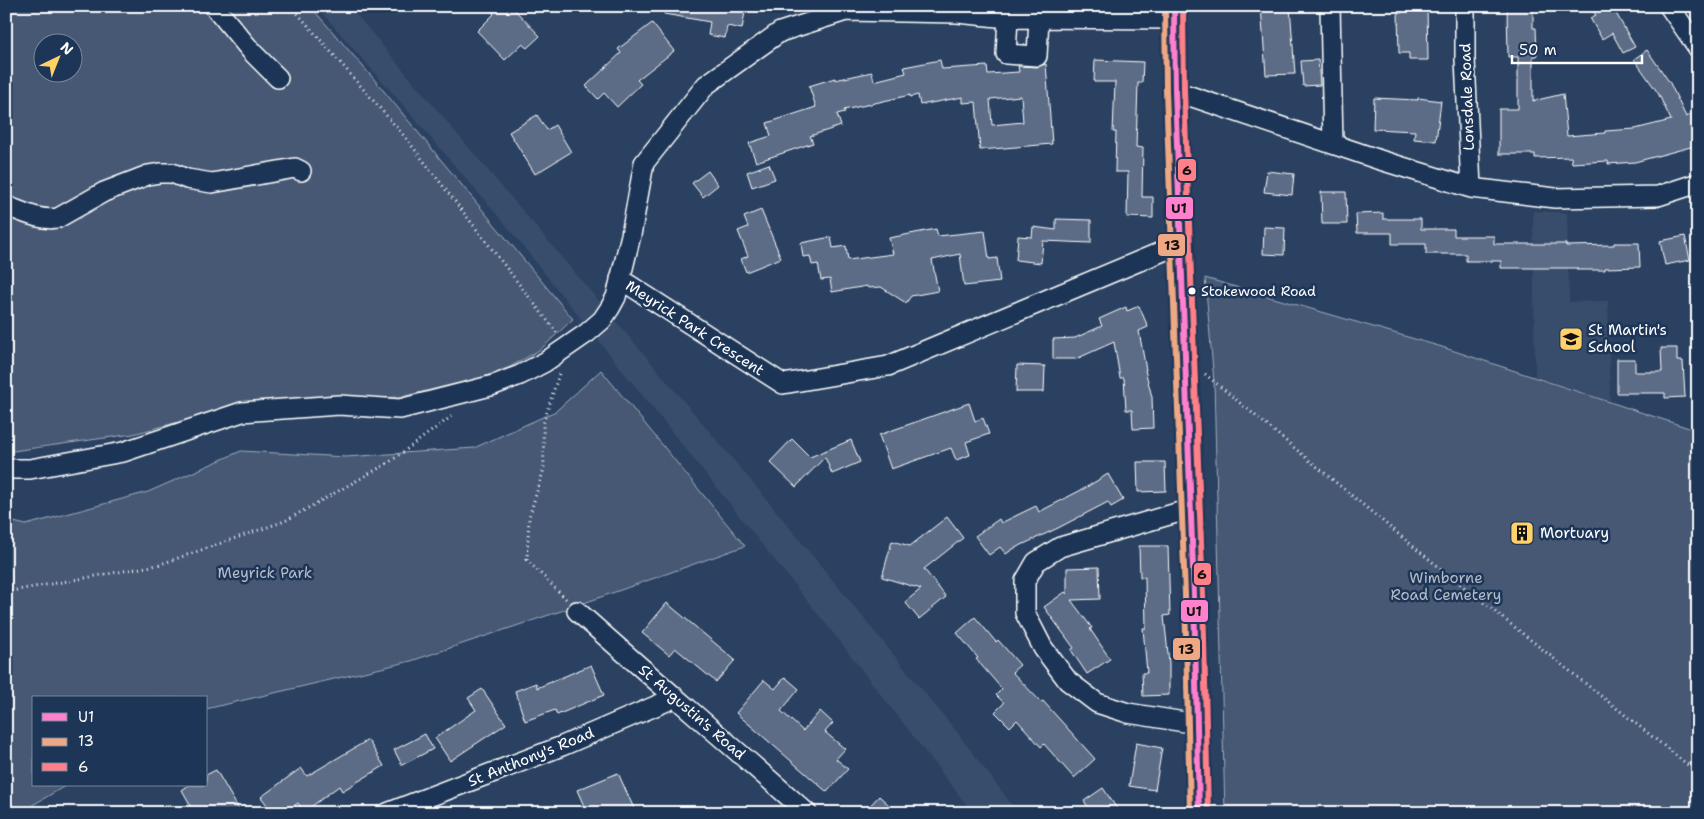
<svg xmlns="http://www.w3.org/2000/svg" width="1704" height="819" viewBox="0 0 1704 819" font-family="'Shantell Sans',sans-serif">
<style>
.built{fill:#394e6c}
.green{fill:#465975;stroke:#a2acba;fill-rule:evenodd}
.building{fill:#5b6c86;stroke:#fff;fill-rule:evenodd}
.lines{fill:none;stroke-linecap:round;stroke-linejoin:round}
.minor-casing{stroke:#fff;stroke-width:22}
.major-casing{stroke:#fff;stroke-width:26}
.path{stroke:#fff;stroke-width:3;stroke-dasharray:1 4;stroke-linecap:butt}
.minor{stroke:#1d3557;stroke-width:19}
.major{stroke:#1d3557;stroke-width:22}
.bus-1-casing{stroke:#1d3557;stroke-width:10}
.bus-2-casing{stroke:#1d3557;stroke-width:10}
.bus-3-casing{stroke:#1d3557;stroke-width:10}
.bus-1{stroke:#ff80cc;stroke-width:6}
.bus-2{stroke:#eea984;stroke-width:6}
.bus-3{stroke:#ff8088;stroke-width:6}
.bus-dot{fill:#fff;stroke:#1d3557;stroke-width:2}
.labels{text-anchor:middle;stroke-width:5;stroke-linejoin:round;paint-order:stroke}
.bus-label{font-size:14px;fill:#fff;stroke:#1d3557;text-anchor:start}
.street-label{font-size:15px;fill:#fff;stroke:#1d3557}
.poi-label{font-size:15px;fill:#fff;stroke:#1d3557;text-anchor:start}
.park-label{font-size:15px;fill:#b5bdc8;stroke:#1d3557}
.line-badge{stroke:#1d3557;stroke-width:2}
.pale-badge-label{font-size:14px;text-anchor:middle;font-weight:bold;fill:#111}
</style>
<rect width="100%" height="100%" fill="#2a4161"/>
<filter id="ink" filterUnits="userSpaceOnUse"><feTurbulence type="fractalNoise" baseFrequency=".02" numOctaves="2"/><feDisplacementMap in="SourceGraphic" scale="10" xChannelSelector="R" yChannelSelector="G"/><feConvolveMatrix kernelMatrix="1 2 1 2 8 2 1 2 1" color-interpolation-filters="sRGB"/></filter>
<g filter="url(#ink)">
<path class="built" d="M316,6H349L758,489L956,731L1018,813H973L826,624L505,224L396,97Z
M1533,211L1567,213L1569,302L1608,301L1610,401L1535,376Z"/>
<path class="green" d="M6,6H310L373,78L573,319L541,349L510,367L480,378L401,397L254,402L133,434L6,452ZM42,42H72V72H42Z
M1205,278L1442,347L1698,431V813H1225L1214,382Z
M601,370L745,546L567,609L411,661L206,709V698H34V785H67L19,813H6V520L26,525L148,492L241,451L346,457L474,448L556,411Z"/>
<path class="building" d="M486,6H511L540,36L527,48L522,44L505,60L477,31L494,14Z
M664,6H746L742,29L727,26L725,38L708,35L710,22L664,14Z
M1261,6H1290L1295,74L1266,75Z
M1402,6H1427L1428,60H1409V53H1399L1398,12L1402,13Z
M1507,6H1533V28H1536L1537,56H1533V101L1563,94L1567,136L1605,133V131L1635,129L1671,120L1658,93L1634,59L1647,50L1670,83L1686,117L1698,111V145L1635,162L1608,164V161L1572,163L1571,157L1535,158V154H1499V109H1518V57H1508Z
M1589,6H1612L1635,47L1623,53L1612,33L1602,39L1590,18L1596,15Z
M652,23L674,51L637,80L641,84L617,107L604,93L598,99L586,86L621,53L618,49Z
M940,60L942,69L987,66L988,74L1019,72L1018,66L1037,67L1046,64L1052,144L980,150L976,102L963,103V97L920,105L918,95L910,97V95L844,110L845,112L837,114L841,126L810,136L813,143L756,162L749,143L771,136L767,123L816,107L809,86L835,78V80L872,72L874,81L906,73L904,67ZM1021,96L1023,122L992,125L990,99Z
M1095,60L1143,62L1142,83H1138L1136,147L1143,148L1142,197H1153V218L1127,217L1128,172H1115L1116,132H1113L1115,82H1094Z
M1318,60L1320,85L1303,86L1301,61Z
M1374,98L1418,100V98L1441,101L1436,141L1414,139L1415,131L1373,129Z
M537,115L547,130L555,125L571,152L535,174L509,132Z
M769,164L775,179L752,187L747,172Z
M708,171L718,185L703,197L692,183Z
M1267,171L1294,174L1292,195L1264,192Z
M1321,192H1346L1347,224H1322Z
M761,210L781,258L746,272L741,259L748,256L738,231L748,227L744,217Z
M1383,213V219H1421V229H1454V236H1494V244H1566V246L1614,245V243H1639L1640,267L1605,268V270H1577V268H1501V261H1466V254H1426V244H1392V233H1357L1356,214Z
M1056,219L1091,220V243L1043,241L1041,263L1016,260L1018,236L1032,237L1033,227L1056,230Z
M1264,227L1285,228L1284,255L1263,254Z
M936,229L938,236L985,231L989,259L997,258L1000,282L964,286L960,254L932,260L938,291L911,296L906,303L881,287L868,288L867,286L832,292L830,279L821,280L818,264L812,265L810,256L803,257L801,243L831,237L833,248L846,246L848,260L893,254L889,238Z
M1685,236L1690,260L1665,265L1660,241Z
M1139,306L1148,327L1139,331L1146,370H1145L1152,397L1153,428L1133,429L1132,410H1126L1124,378H1120L1114,342L1076,359H1053V339L1075,338L1102,326L1099,319L1126,307L1127,311Z
M1661,348H1677V361H1683L1685,397L1665,398V393H1617V359H1635V372H1662Z
M1017,365L1045,366L1044,392H1016Z
M969,403L975,421L983,418L989,434L966,442L970,455L956,460L951,448L891,469L879,435Z
M792,439L810,457L851,440L860,462L832,474L825,457L796,487L770,462Z
M1137,462H1165L1166,491L1138,492Z
M1108,474L1123,500L1111,507L1108,502L1058,528L1013,549L1006,554L1000,547L989,555L975,536L999,519L1001,523L1036,506L1039,512L1085,488Z
M947,517L963,538L924,569L946,597L919,619L905,602L921,589L882,577L892,541L910,546Z
M1139,546H1168L1170,615L1164,616L1169,663V695L1143,696L1142,673H1147L1143,628H1146L1145,577H1140Z
M1099,567L1100,599L1071,600L1092,628L1090,629L1110,659L1087,674L1071,650L1074,648L1044,607L1065,592L1067,594V568Z
M667,603L735,660L716,682L675,648L669,655L642,633Z
M975,617L996,642L998,640L1020,665L1012,672L1041,702L1043,701L1095,759L1074,778L1044,744L1041,747L1017,720L1010,727L995,712L1004,703L996,695L1002,689L976,659L978,658L957,633Z
M591,665L604,695L557,715L555,710L525,721L515,691L536,683L537,688Z
M785,677L799,689L781,711L803,731L820,711L833,723L825,732L845,749L836,759L848,769L827,792L736,713L764,680L775,689Z
M482,689L506,724L450,761L435,738L476,710L468,698Z
M425,734L433,749L402,765L394,750Z
M368,740L384,766L342,791L339,786L304,812L298,803L284,813H273L261,797L301,768L307,776Z
M1136,743L1162,748L1155,790L1129,786Z
M216,770L230,794L241,813H195L182,790L189,785H206V775Z
M618,773L636,813H587L577,790Z
M1103,788L1120,813H1092L1084,801Z
M879,796L898,813H863Z"/>
<g class="lines">
<g class="minor-casing">
<path id="minor" d="M214,6L252,52L278,78
M1330,6L1333,144
M1465,6V59L1471,188
M1669,6L1698,48
M1008,18L1006,54L1037,56L1039,18
M1175,91L1380,160L1471,188L1555,198L1658,196L1698,183
M6,208L9,207C25,213 41,221 58,218L104,192L148,175L160,173H172L187,179L212,183L295,168L301,171
M620,279L783,384L888,366L1180,244
M6,469H30L123,452L242,412L339,405L400,409L494,385L520,375L545,362L587,333L602,320L610,308L616,297L631,235L644,163L706,85L780,32L846,11L957,13L1008,18L1175,19
M1190,509L1060,547L1036,562L1025,581V613L1043,648L1068,681L1097,703L1128,713L1197,724
M577,611C653,679 731,745 807,813
M387,813L562,746L674,698"/>
</g>
<g class="major-casing">
<path id="major" d="M1174,6L1175,91L1194,595L1199,813"/>
</g>
<path class="path" d="M291,6L405,137L557,333
M559,374L543,424L544,469L529,517L527,560L566,599
M1205,374L1420,552L1698,773
M6,592L158,565L285,521L388,463L455,414"/>
<use href="#minor" class="minor"/>
<use href="#major" class="major"/>
<g class="bus-1-casing">
<path id="bus-1" d="M1174,6L1175,91L1194,595L1199,813"/>
</g>
<g class="bus-2-casing">
<path id="bus-2" d="M1165,6L1166,91L1185,595L1190,813"/>
</g>
<g class="bus-3-casing">
<path id="bus-3" d="M1183,6L1184,91L1203,595L1208,813"/>
</g>
<use href="#bus-1" class="bus-1"/>
<use href="#bus-2" class="bus-2"/>
<use href="#bus-3" class="bus-3"/>
</g>
</g>
<defs>
<g id="school-square" transform="scale(1.25)"><rect x="-9" y="-9" width="18" height="18" rx="4" fill="#ffd166" stroke="#1d3557"/><path d="M0-5L7-2L0 1L-7-2ZM-4 1L0 2.5L4 1V4Q0 6-4 4Z" fill="#111"/></g>
<g id="building-square" transform="scale(1.25)"><rect x="-9" y="-9" width="18" height="18" rx="4" fill="#ffd166" stroke="#1d3557"/><path d="M-4-6H4V6H1V3H-1V6H-4ZM-2.5-4.3h1.7v1.8h-1.7ZM.8-4.3h1.7v1.8H.8ZM-2.5-1h1.7V.8h-1.7ZM.8-1h1.7V.8H.8Z" fill="#111"/></g>
</defs>
<g fill-rule="evenodd">
<use href="#school-square" x="1571" y="339"/>
<use href="#building-square" x="1522" y="533"/>
</g>
<circle class="bus-dot" cx="1192" cy="291" r="4.5"/>
<g class="labels">
<g class="bus-label">
<text x="1201" y="296">Stokewood Road</text>
</g>
<g class="street-label">
<text transform="translate(1467 97) rotate(-92)" y="5">Lonsdale Road</text>
<text transform="translate(695 328) rotate(33)" y="5">Meyrick Park Crescent</text>
<text transform="translate(692 712) rotate(41)" y="5">St Augustin's Road</text>
<text transform="translate(531 757) rotate(-22)" y="5">St Anthony's Road</text>
</g>
<g class="poi-label">
<text x="1588" y="335">St Martin's<tspan x="1588" dy="17">School</tspan></text>
<text x="1540" y="538">Mortuary</text>
</g>
<g class="park-label">
<text x="265" y="578">Meyrick Park</text>
<text x="1446" y="583">Wimborne<tspan x="1446" dy="17">Road Cemetery</tspan></text>
</g>
</g>
<g class="line-badge">
<rect x="1177" y="158" width="20" height="24" rx="5" fill="#ff8088"/>
<rect x="1165" y="196" width="29" height="24" rx="5" fill="#ff80cc"/>
<rect x="1157" y="233" width="29" height="24" rx="5" fill="#eea984"/>
<rect x="1193" y="562" width="19" height="24" rx="5" fill="#ff8088"/>
<rect x="1180" y="599" width="29" height="24" rx="5" fill="#ff80cc"/>
<rect x="1172" y="637" width="29" height="24" rx="5" fill="#eea984"/>
</g>
<g class="pale-badge-label">
<text x="1187" y="175">6</text>
<text x="1179" y="213">U1</text>
<text x="1172" y="250">13</text>
<text x="1202" y="579">6</text>
<text x="1194" y="616">U1</text>
<text x="1186" y="654">13</text>
</g>
<rect width="1704" height="819" fill="none" stroke="#1d3557" stroke-width="25"/>
<rect x="12" y="12" width="1679" height="794" fill="none" stroke="#fff" stroke-width="2" filter="url(#ink)"/>
<rect x="32" y="696" width="175" height="90" fill="#1d3557" stroke="#77869a"/>
<rect x="42" y="713" width="25" height="8" fill="#ff80cc" stroke="#77869a"/>
<text x="78" y="722" font-size="15" fill="#ffffff">U1</text>
<rect x="42" y="738" width="25" height="8" fill="#eea984" stroke="#77869a"/>
<text x="78" y="746" font-size="15" fill="#ffffff">13</text>
<rect x="42" y="763" width="25" height="8" fill="#ff8088" stroke="#77869a"/>
<text x="78" y="772" font-size="15" fill="#ffffff">6</text>
<g transform="translate(58 58) rotate(43)"><circle r="24" fill="#1d3557" stroke="#77869a"/>
<path d="M0-4L9 19L0 12L-9 19Z" fill="#ffd166"/>
<text y="-8" font-size="14" font-weight="bold" text-anchor="middle" fill="#ffffff">N</text>
</g>
<path d="M1512 55v8h130v-8" fill="none" stroke="#ffffff" stroke-width="2.5"/>
<text x="1519" y="55" font-size="15" fill="#ffffff" stroke="#1d3557" stroke-width="4" paint-order="stroke">50 m</text>
</svg>
